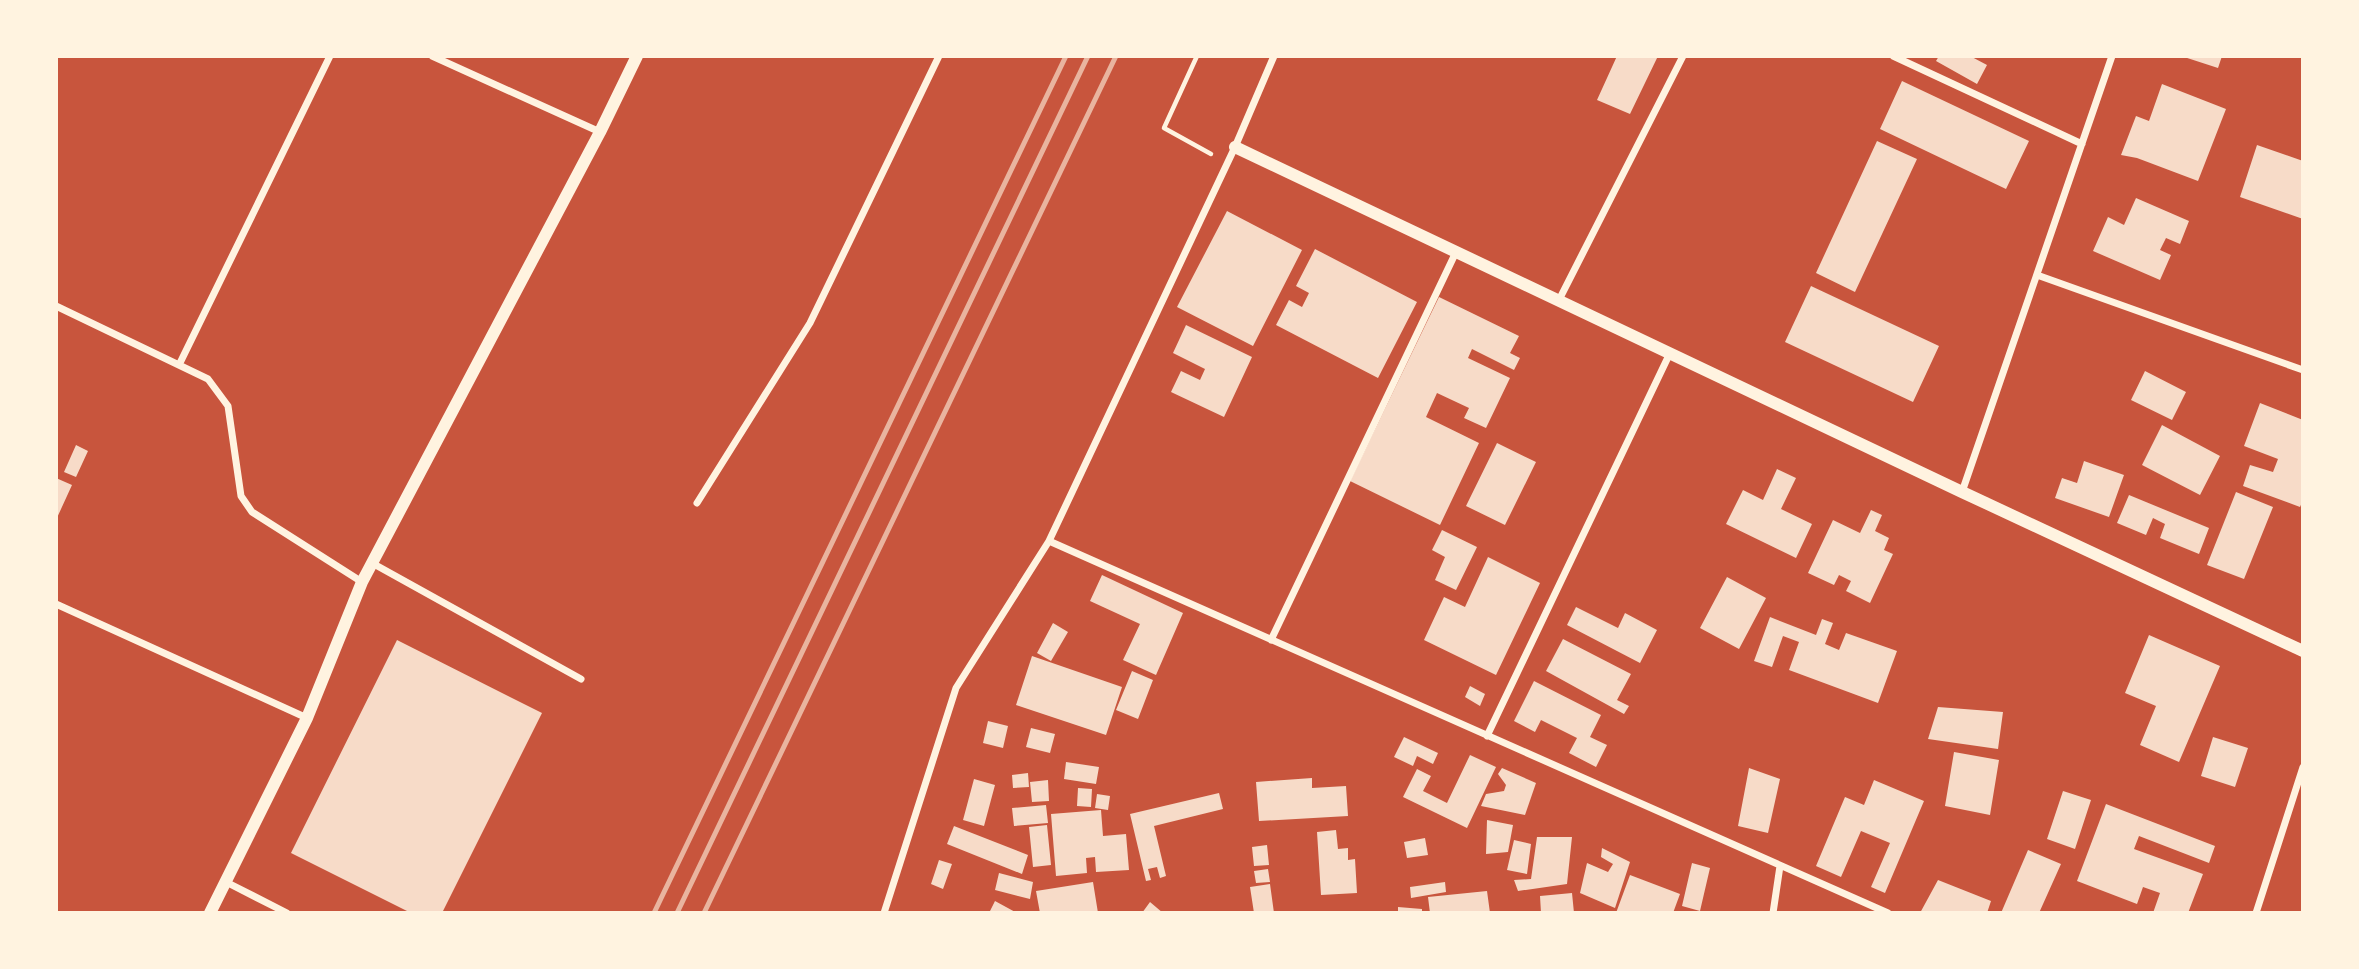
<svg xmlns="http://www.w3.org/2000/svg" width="2359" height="969" viewBox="0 0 2359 969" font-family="Arial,sans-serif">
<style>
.building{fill:#f7dbc8}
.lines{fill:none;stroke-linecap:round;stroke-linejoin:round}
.path{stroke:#fff3e0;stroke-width:4.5}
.minor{stroke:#fff3e0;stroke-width:7}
.tertiary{stroke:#fff3e0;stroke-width:12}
.rail{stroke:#e9b49f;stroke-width:5}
</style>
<rect width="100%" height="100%" fill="#c8553d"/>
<path class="building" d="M1617,56H1658L1630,114L1597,100Z
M1939,56H1970L1987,65L1977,84L1936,61Z
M2181,56H2222L2218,68Z
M1902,81L2029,141L2006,189L1880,129Z
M2162,84L2226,109L2198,181L2137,158L2121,155L2136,116L2149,121Z
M1877,141L1917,159L1855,292L1816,273Z
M2257,145L2303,161V219L2240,197Z
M2136,198L2189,221L2180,244L2166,238L2160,250L2171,255L2160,280L2093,251L2108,217L2124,225Z
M1227,211L1302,250L1253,346L1177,307Z
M1315,249L1417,302L1378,378L1276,325L1289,300L1302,307L1309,293L1296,286Z
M1811,286L1939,346L1913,402L1785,342Z
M1439,297L1519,336L1510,353L1520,358L1514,370L1472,349L1468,358L1510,378L1486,428L1464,418L1469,408L1437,393L1426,417L1479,443L1440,525L1350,481Z
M1186,325L1252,357L1224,417L1171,392L1181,371L1200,380L1205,369L1173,353Z
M2145,371L2186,392L2172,420L2131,400Z
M2260,403L2303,420V500L2300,507L2243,486L2250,465L2273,472L2278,459L2244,446Z
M2162,425L2220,456L2200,495L2142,465Z
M1497,443L1536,462L1505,525L1466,506Z
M76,445L88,451L76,477L64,472Z
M2084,461L2124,475L2109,517L2055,498L2062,478L2077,483Z
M1777,469L1796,478L1781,509L1812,524L1796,558L1726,524L1743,490L1763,500Z
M56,478L72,485L56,520Z
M2236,492L2273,507L2244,579L2207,565Z
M2129,495L2209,528L2199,554L2160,538L2165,524L2153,518L2146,535L2117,523Z
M1871,510L1882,515L1875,531L1889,538L1884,550L1893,554L1870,603L1846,591L1851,581L1839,575L1834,585L1808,573L1833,520L1860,533Z
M1442,530L1477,547L1456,590L1435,580L1445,557L1432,550Z
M1488,557L1540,583L1496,675L1424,640L1444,597L1465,607Z
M1102,575L1183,613L1156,675L1123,660L1140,624L1090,601Z
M1727,577L1766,598L1739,649L1700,628Z
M1576,607L1618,628L1625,613L1657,630L1640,663L1567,625Z
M1770,617L1816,635L1822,619L1833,623L1825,644L1839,650L1846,633L1897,651L1878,703L1789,670L1799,642L1783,636L1772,667L1754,661Z
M1053,623L1068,632L1051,661L1037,653Z
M2149,635L2220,666L2179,762L2140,745L2156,706L2125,693Z
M1563,639L1631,674L1617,700L1629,706L1624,714L1546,671Z
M397,640L542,713L442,913H411L291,853Z
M1032,656L1122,687L1106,735L1016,705Z
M1132,671L1153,680L1138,719L1116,710Z
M1534,681L1601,715L1590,737L1607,745L1596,767L1569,753L1577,738L1541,720L1535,732L1514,721Z
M1470,686L1485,694L1480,706L1465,697Z
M1938,707L2003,712L1998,749L1928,739Z
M988,721L1008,726L1003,748L983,743Z
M1031,728L1055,734L1050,753L1026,747Z
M1404,737L1438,753L1433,764L1417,756L1413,766L1394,757Z
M2213,737L2248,748L2235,787L2201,776Z
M1954,752L1999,760L1990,815L1945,806Z
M1470,755L1496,767L1467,828L1403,797L1417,769L1431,776L1423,791L1447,803Z
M1066,762L1099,767L1096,784L1064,779Z
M1502,768L1536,783L1525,815L1481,806L1486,794L1504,791L1506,785L1498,774Z
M1749,768L1780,779L1768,833L1738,826Z
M1028,773L1029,787L1013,788L1012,775Z
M1312,778V788L1346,786L1348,816L1259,821L1256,782Z
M974,779L995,785L984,826L963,820Z
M1048,780L1049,801L1032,802L1030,782Z
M1874,780L1924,801L1885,893L1871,887L1890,843L1861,831L1841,877L1816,866L1845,797L1864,805Z
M1078,788L1092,789L1091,807L1077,806Z
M2063,791L2091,800L2075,849L2047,839Z
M1219,793L1223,809L1154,826L1166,876L1160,878L1157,867L1148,869L1151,880L1146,881L1130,814Z
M1097,794L1110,796L1108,810L1095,808Z
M2106,804L2215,846L2209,863L2139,836L2134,849L2203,874L2188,913H2153L2160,893L2143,887L2137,904L2077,881Z
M1046,805L1048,823L1014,826L1012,808Z
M1101,810L1103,836L1126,834L1129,870L1096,872L1095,857L1086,858L1087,873L1056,876L1051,814Z
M1487,820L1513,825L1508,852L1486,854Z
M1047,825L1051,865L1033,867L1029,827Z
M954,826L1028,855L1022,874L947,844Z
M1336,830L1338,849L1348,848V860L1355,859L1357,893L1321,895L1317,832Z
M1537,837H1572L1567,884L1518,891L1514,880L1531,879Z
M1425,838L1428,855L1407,858L1404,842Z
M1514,840L1531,844L1527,874L1507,870Z
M1267,845L1269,865L1254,866L1252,847Z
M1602,848L1630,862L1615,908L1580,893L1587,863L1608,872L1613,864L1601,857Z
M2028,850L2061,864L2039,913H2001Z
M939,860L952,864L943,889L931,884Z
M1692,863L1710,868L1700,911L1682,906Z
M1268,869L1270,882L1256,883L1254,871Z
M999,873L1033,882L1030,899L995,890Z
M1630,875L1680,894L1673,913H1616Z
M1938,880L1991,901L1987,913H1920Z
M1093,882L1098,913H1040L1036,891Z
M1445,882L1446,892L1411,898L1410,887Z
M1270,884L1274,913H1254L1250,887Z
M1487,891L1490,913H1430L1428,897Z
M1572,893L1574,913H1541L1540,896Z
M995,901L1017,913H989Z
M1150,902L1163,913H1142Z
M1398,907L1422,909V913H1398Z"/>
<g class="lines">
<path class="path" d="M1197,56L1164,128L1211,154"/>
<path class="minor" d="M432,56L600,132
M1893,56L2082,144
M2037,275L2303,370
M1559,300L1683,56
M56,306L208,379L228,406L241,496L252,512L362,582
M179,365L330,56
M1962,492L2112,56
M697,503L810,323L939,56
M1049,541L1888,913
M372,563L581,679
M56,604L307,718
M1271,640L1456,252
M1487,736L1670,353
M226,882L287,913
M884,913L956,688L1049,541L1235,147L1274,56
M1773,913L1780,866
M2256,913L2303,767"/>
<path class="tertiary" d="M1235,147L1962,492L2303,651
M210,913L307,718L362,582L600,132L637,56"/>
<path class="rail" d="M654,913L1066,56
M677,913L1088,56
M704,913L1116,56"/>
</g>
<rect width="2359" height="969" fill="none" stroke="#fff3e0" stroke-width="116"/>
</svg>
